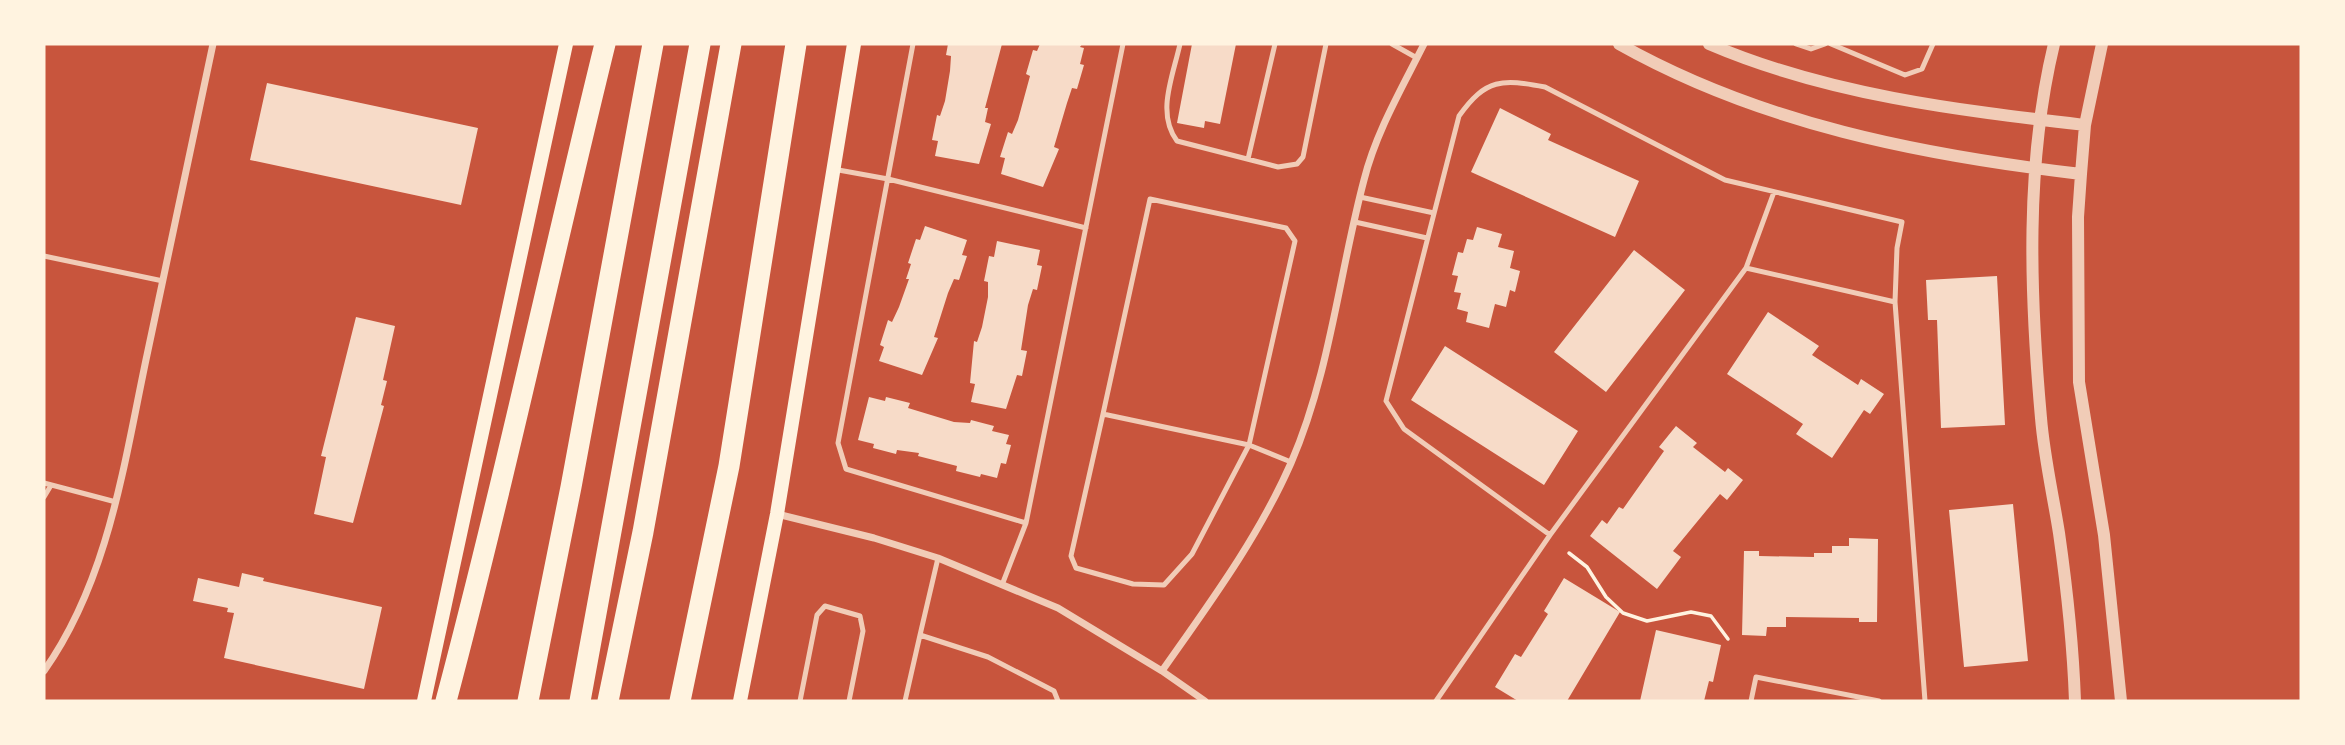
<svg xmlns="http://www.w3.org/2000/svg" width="2345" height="745" viewBox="0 0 2345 745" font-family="Rubik,sans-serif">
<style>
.building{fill:#f7dbc8}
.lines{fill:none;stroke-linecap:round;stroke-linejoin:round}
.path{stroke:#fff3e0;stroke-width:3.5}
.service{stroke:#f1ccb7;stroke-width:5}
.minor{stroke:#f1ccb7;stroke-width:7}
.tertiary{stroke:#f1ccb7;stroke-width:12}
.secondary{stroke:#fff3e0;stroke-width:14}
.motorway{stroke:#fff3e0;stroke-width:21}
</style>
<rect width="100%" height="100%" fill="#c8553d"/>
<path class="building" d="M948,44H1002L985,108H988L985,122L991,124L979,164L935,156L938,141L932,140L937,115L940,116L945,101L950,71L951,56L946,55Z
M1040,44H1082L1080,47L1084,48L1080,64L1084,65L1077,89L1072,88L1067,103L1054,147L1059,149L1043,187L1001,174L1005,158L1000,157L1008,132L1012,134L1018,120L1030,76L1026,74L1033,50L1037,51Z
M1192,44H1236L1220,124L1205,121L1204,128L1177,123Z
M267,83L478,128L461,205L250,160Z
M1500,108L1551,134L1548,140L1639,181L1615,237L1471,172Z
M925,226L967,240L962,255L967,256L959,280L954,279L948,293L934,337L938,338L922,375L879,361L884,347L880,345L888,320L892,322L899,307L909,279H906L911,264L908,263L916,239L920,240Z
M1477,227L1502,234L1498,247L1514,251L1510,268L1520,271L1515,292L1510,290L1506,307L1495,304L1489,328L1466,322L1468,312L1457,309L1461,293L1454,292L1458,276L1452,275L1458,252L1463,253L1467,239L1473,240Z
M997,241L1040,250L1037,265L1042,266L1037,290L1033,289L1028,305L1021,350L1027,351L1022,376L1017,375L1006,409L971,402L975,384L970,383L974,341L977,342L982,327L988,297V282L984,281L989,256L994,257Z
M1634,250L1685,290L1606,392L1554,352Z
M1997,276L2005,425L1941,428L1937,320H1928L1926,280Z
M1768,312L1819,346L1812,355L1858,385L1861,379L1884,394L1870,414L1864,410L1832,458L1796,434L1803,424L1727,374Z
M356,317L395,326L383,380L387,381L381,405L384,406L353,523L314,514L326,457L321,456Z
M1445,346L1578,431L1544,485L1411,400Z
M869,397L885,401L886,397L910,403L908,408L954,422L970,423L971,420L994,426L992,431L1009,435L1006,444L1011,445L1006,464L1001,463L997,478L981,474L980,477L956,471L957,466L918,456L919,453L897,450L896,454L873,448L874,444L858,440Z
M1676,426L1697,443L1693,447L1725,472L1728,468L1743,480L1727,500L1720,494L1673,551L1681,557L1657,589L1590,536L1602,520L1607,524L1619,507L1623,509L1664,451L1659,447Z
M2013,504L2028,661L1964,667L1949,510Z
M1849,538L1878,539L1877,622H1859V618L1786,617V627H1767L1766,636L1742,635L1744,551H1759V556L1814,557V553H1832V546H1849Z
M242,573L264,578L263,581L382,607L364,689L224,658L234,613L227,612L228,608L193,601L198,578L239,587Z
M1564,578L1620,612L1567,701H1518L1495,687L1515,654L1521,657L1548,614L1544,611Z
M1656,630L1721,645L1713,682L1709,681L1704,701H1640Z"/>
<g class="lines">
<path class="path" d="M1569,553L1587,567L1606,597L1623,613L1647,621L1691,612L1711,616L1728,639"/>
<path class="service" d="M913,44L838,443L846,469L1026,523L1002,585
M1180,44C1173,76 1156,113 1177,141L1278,167L1297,164L1303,157L1326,44
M1392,44L1417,58
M1796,44L1811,49L1825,44
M1831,44L1905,75L1922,69L1933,44
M1248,159L1275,44
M833,169L888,179L1086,228
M1360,197L1434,213
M1355,222L1427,238
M44,256L163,281
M1746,268L1895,302
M1103,414L1071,556L1076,568L1133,584L1164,585L1192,554L1249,445L1295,241L1286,228L1150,199L1103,414L1249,445L1291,462
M44,483L116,502
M44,497L50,487
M1026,523L1123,44
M1550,535L1404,429L1386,401L1459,116C1486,78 1502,79 1545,87L1725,180L1902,222L1897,248L1895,302L1925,701
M938,558L920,635L988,657L1054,691L1058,701
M800,701L817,615L825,606L860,616L863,631L849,701
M905,701L920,635
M1436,701L1550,535L1746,268L1774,192
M1751,701L1756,677L1879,701"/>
<path class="minor" d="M777,514L874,538L938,558L1058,608L1162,671L1205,701
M44,671C109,579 124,463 147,355C169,251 191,148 213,44
M1162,671C1209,604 1258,538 1291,463C1330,373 1339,274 1364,180C1376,132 1402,88 1424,44"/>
<path class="tertiary" d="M1619,44C1761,124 1921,155 2081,174
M1709,44C1828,95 1957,110 2085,125
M2054,44C2025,164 2030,295 2041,418C2044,456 2053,495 2059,533C2067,589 2073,645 2075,701
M2102,44L2085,125L2081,174L2078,217L2079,382L2104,535L2121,701"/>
<path class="secondary" d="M424,701L566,44
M740,701L777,514L854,44"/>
<path class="motorway" d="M446,701C504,483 551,263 605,44
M528,701L571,487L653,44
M580,701L700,44
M608,701L643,532L731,44
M680,701L729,466L796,44"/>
</g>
<rect width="2345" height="745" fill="none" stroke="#fff3e0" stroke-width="91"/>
</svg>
